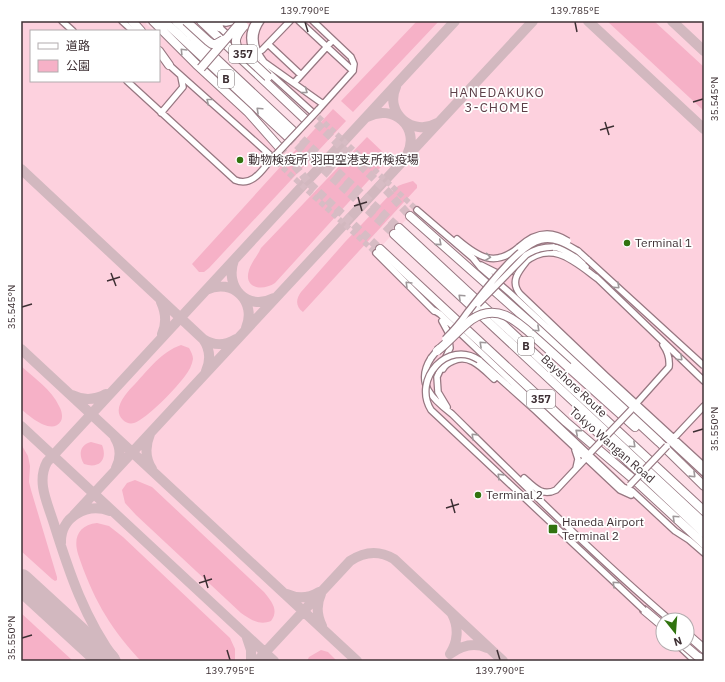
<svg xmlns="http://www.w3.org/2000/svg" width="725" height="682" viewBox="0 0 725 682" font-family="'IBM Plex Sans','Noto Sans JP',sans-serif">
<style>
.built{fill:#fdd1de;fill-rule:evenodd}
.green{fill:#f6b1c7}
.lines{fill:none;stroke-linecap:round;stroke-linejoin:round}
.taxiway{stroke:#d2b8bf;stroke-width:10}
.runway{stroke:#d2b8bf;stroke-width:26}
.minor-tunnel{stroke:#d7bcc4;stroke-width:5.5;stroke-dasharray:5.5 3;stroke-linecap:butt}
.highway-tunnel{stroke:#d7bcc4;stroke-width:8;stroke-dasharray:8 4;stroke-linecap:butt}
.minor-casing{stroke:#977781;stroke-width:8}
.highway-casing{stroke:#977781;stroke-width:10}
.minor{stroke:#fff;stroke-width:5.5}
.highway{stroke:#fff;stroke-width:8}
.minor-bridge-casing{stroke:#977781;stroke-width:8;stroke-linecap:butt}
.highway-bridge-casing{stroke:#977781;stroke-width:10;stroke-linecap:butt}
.minor-bridge{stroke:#fff;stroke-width:5.5}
.highway-bridge{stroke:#fff;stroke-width:8}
.oneway{stroke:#9e989a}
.ticks{fill:none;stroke:#3e3034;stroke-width:1.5}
.poi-dot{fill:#31730f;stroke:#fff;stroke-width:1.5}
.labels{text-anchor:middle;stroke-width:3.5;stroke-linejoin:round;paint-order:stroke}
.shield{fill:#fff;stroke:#786e71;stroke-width:1}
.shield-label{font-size:11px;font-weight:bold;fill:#3e3034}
.poi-label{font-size:12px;fill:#3e3034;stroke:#fff;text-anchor:start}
.street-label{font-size:12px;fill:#3e3034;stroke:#fff}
.neighbourhood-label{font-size:13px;letter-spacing:1px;fill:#5d4049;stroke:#fff}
.neatline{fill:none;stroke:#3e3034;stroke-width:1.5}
.ticks-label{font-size:10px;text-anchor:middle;fill:#3e3034}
</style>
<rect width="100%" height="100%" fill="#fddfe8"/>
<path class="built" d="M21,21H146V24L154,31H31V81H159V35L253,120L277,148L310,113L210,21H704V479L415,210L377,251L704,556V661H21ZM663,620H687V644H663Z"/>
<path class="green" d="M417,21H439L353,112L341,101Z
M607,21H654L704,67V111Z
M333,109L346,121L209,268L204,272H199L192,264Z
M367,137L389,158L275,283C263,291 243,289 249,270C251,263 258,255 261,248Z
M413,181L417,185V188L415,190L303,312C295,306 296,299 301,292L345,242L398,186L403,184Z
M181,345L189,348C191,352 193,355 193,359C192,365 189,371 185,376C177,387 147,419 134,423C130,424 126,423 123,420C111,409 127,392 135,384C149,369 161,352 181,345Z
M21,366C34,378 52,390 59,406C62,411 63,417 61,421C52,436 29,416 21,409Z
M91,442L102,445C108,460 99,469 84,464C78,454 80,445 91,442Z
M21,444L28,456L30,466L29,482L31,490L57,577V580L55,581L52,579L21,551Z
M135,480L152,487L264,592C272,602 279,610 271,621C259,626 250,619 241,613L136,515L125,503L122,490L127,483Z
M97,523L109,526L123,537L230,638L235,649V661H141L138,658C108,625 92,596 78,554C73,537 79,525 97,523Z
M21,613L73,661H21Z
M321,650L328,652L337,661H307L309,657Z"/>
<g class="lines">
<path class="taxiway" d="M588,21L704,129
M672,21L704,51
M396,87C384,113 413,137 437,123
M367,117C393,103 421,127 407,155
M21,169L203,339C214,346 224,346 236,339
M234,260C224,287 247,312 274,298
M206,290C233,277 257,302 246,328
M161,302C166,313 167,323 162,334
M203,339C210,349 211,360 206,371
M21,349L357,661
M72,395C84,401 95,400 106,394
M21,426L274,661
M150,434C145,446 145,458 152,469
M115,438C121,448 121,458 116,468
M74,515L533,21
M61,543C60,517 87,502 110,511
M287,594C298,599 309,598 319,592
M321,594C316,605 317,616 322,626
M247,638L251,650V661
M450,654C458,642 459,627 452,614
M450,654C461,646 474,642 487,648
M116,661C85,620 69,572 54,524C48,504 36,482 47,462L455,21
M257,661L350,561C365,551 379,550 394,559L503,661"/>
<path class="runway" d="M21,582L107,661"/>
<path class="minor-tunnel" d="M312,111L417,210
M270,156L376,253"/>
<path class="highway-tunnel" d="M308,115L388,192L396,201L410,216
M293,131L399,228
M288,137L394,234
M279,147L311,185L380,249"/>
<g class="minor-casing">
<path id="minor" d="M62,21L73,31
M122,21L133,31
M217,21L226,23L235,21
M256,21C247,33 249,46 257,58
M261,21C251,35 254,49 264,62L323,104
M299,21L353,71
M313,21L351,57L354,64L353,71L318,110
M217,25L231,38
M268,44L301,75
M262,50L290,21
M257,62L311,111
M167,63C201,94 236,124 270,155
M127,81L235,180C251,187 261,172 269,162
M294,83L333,40
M161,113L183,87L181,77
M417,210L474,259
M457,239C478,257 495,268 519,247
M553,247C567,249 576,257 586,267
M578,251L588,260
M376,253L434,311
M472,257L481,268L511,294L704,473
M526,262C518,272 510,282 520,294L606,376L704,466
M524,263C552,239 575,262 598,279
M481,265L497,273L512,271
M596,277L704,381
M432,309L440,314L623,487L632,491L675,531L689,540L704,553
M442,321L448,332L450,348L437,377L438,392L447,407
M431,358C415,383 432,399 452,414C523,484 594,555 670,620
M479,360L536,411L620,490L631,495
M443,369C445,365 448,363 453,361C469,353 482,368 494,379
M635,405L669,367C670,358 668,352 663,345
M673,439L704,406
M575,450L578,459L576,468
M524,478C534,487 542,497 556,490L587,457
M677,644L695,661"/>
</g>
<g class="highway-casing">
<path id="highway" d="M132,21L141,31
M153,21L196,64L248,112L279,147
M164,21L288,137
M176,21L293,131
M201,21L305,119
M210,21L219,27
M159,51L169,65
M410,216L533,325L659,442L704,486
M399,228L704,511
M394,234L704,523
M380,249L566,422L639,484L704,544
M568,367L635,427
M580,414L602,437L704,533
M644,610L663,626
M687,634L704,649"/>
</g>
<use href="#minor" class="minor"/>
<use href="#highway" class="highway"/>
<g class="minor-bridge-casing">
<path id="minor-bridge" d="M269,162L318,110
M519,247C534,233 550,229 568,241
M588,260L704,366
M478,304L526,255C535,249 542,247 553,247
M445,339C453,331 461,322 467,313C482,294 518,245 541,240C555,237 566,244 578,251
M431,358L439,348
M479,360C448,339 412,379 431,410L644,610
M591,452L631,410
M630,485L667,446"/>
</g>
<g class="highway-bridge-casing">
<path id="highway-bridge" d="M186,21L208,41L212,44H216L223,40
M244,26C237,34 232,42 240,51L268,77
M201,68L239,24
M437,351C449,342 459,329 471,320C498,301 519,323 538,340C548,349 558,358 568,367
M683,644L697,656L704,660"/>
</g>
<use href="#minor-bridge" class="minor-bridge"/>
<use href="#highway-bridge" class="highway-bridge"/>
</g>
<defs><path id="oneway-chevron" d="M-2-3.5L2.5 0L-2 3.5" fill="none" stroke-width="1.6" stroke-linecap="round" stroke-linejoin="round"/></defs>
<g class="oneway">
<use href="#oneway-chevron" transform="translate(183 51) rotate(-134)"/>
<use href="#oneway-chevron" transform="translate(305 91) rotate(36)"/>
<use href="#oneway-chevron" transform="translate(209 101) rotate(-141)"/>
<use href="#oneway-chevron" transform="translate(259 110) rotate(-137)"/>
<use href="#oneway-chevron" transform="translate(439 243) rotate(41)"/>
<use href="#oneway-chevron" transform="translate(488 257) rotate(8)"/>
<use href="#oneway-chevron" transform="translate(408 284) rotate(-135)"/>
<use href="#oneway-chevron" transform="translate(617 286) rotate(43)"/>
<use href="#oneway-chevron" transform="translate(461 297) rotate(-137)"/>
<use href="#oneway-chevron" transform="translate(537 329) rotate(43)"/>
<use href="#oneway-chevron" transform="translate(482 344) rotate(-137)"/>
<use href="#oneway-chevron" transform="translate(680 358) rotate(43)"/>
<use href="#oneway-chevron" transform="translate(578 432) rotate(-140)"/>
<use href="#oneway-chevron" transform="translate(474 436) rotate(-136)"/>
<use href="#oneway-chevron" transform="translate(633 445) rotate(43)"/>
<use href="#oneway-chevron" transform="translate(693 475) rotate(44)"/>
<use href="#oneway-chevron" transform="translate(500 476) rotate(-136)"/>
<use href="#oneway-chevron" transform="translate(675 518) rotate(-137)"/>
<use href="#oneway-chevron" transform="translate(615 584) rotate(-137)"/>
</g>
<path class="ticks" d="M305,22L308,32M575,22L577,32M693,102L703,99M605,122L609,135M600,130L614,126M358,197L362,211M354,206L367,202M111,273L116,286M107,281L120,277M22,307L32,304M693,432L703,429M451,499L455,513M446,508L459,504M204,575L208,588M199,583L212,579M22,638L32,635M227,650L230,660M497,650L500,660"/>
<g class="poi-dot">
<circle cx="240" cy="160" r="4"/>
<circle cx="627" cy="243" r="4"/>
<circle cx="478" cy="495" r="4"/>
<rect x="548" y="524" width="10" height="10" rx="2"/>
</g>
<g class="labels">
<g class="shield">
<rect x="229" y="45" width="28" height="18" rx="3"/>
<rect x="218" y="70" width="16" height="18" rx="3"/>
<rect x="518" y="337" width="16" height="18" rx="3"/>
<rect x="527" y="390" width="28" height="18" rx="3"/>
</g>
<g class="shield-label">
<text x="243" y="58">357</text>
<text x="226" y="83">B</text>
<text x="526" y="350">B</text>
<text x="541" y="403">357</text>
</g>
<g class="poi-label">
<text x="248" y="164">動物検疫所 羽田空港支所検疫場</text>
<text x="635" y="247">Terminal 1</text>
<text x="486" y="499">Terminal 2</text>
<text x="562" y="526">Haneda Airport<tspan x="562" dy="14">Terminal 2</tspan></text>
</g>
<g class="street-label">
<text transform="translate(574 386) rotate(43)" y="4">Bayshore Route</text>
<text transform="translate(612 445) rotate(41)" y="4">Tokyo Wangan Road</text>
</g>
<g class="neighbourhood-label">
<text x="497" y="97">HANEDAKUKO<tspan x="497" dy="15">3-CHOME</tspan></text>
</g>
</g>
<rect width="725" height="682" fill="none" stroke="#ffffff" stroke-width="44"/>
<rect x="30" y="30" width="130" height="52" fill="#ffffff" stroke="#b2acae"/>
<rect x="38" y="43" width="20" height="6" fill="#ffffff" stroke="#b2acae"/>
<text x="66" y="50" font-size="12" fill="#3e3034">道路</text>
<rect x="38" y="60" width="20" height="12" fill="#f6b1c7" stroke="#b2acae"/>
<text x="66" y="70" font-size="12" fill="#3e3034">公園</text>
<g transform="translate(675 632) rotate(163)"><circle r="19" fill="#ffffff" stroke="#b2acae"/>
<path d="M0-3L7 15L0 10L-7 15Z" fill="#31730f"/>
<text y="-6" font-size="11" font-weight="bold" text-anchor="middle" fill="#3e3034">N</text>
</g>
<rect x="22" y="22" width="681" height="638" class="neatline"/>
<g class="ticks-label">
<text x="305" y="14">139.790°E</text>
<text x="575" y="14">139.785°E</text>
<text transform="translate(714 99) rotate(-90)" y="4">35.545°N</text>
<text transform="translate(11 307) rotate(-90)" y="4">35.545°N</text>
<text transform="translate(714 429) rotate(-90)" y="4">35.550°N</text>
<text transform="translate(11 638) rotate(-90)" y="4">35.550°N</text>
<text x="230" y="674">139.795°E</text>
<text x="500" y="674">139.790°E</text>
</g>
</svg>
